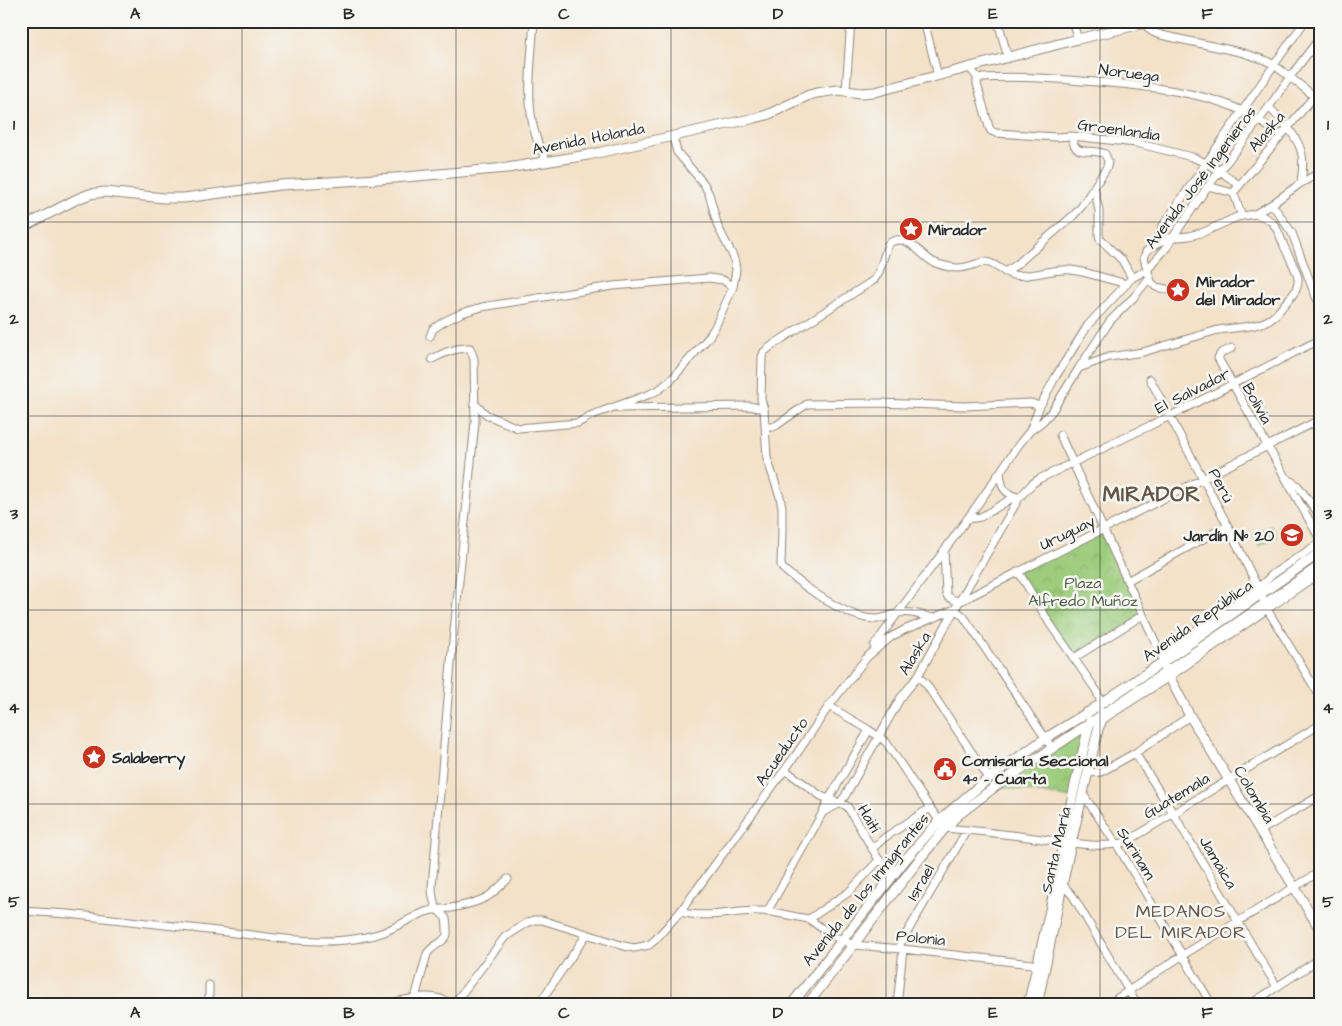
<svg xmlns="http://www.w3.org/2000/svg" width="1342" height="1026" viewBox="0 0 1342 1026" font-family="'Architects Daughter',sans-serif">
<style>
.green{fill:#9ccc7b;stroke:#647c53}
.park{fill:url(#park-crowns);stroke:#647c53}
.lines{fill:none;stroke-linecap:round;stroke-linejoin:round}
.minor-casing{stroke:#8f867a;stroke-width:9}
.tertiary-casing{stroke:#8f867a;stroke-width:11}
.minor{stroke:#fff;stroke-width:7}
.tertiary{stroke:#fff;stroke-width:9}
.grid{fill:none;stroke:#2b2b2b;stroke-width:1;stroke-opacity:0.55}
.labels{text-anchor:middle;stroke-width:5;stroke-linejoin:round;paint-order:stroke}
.street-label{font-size:16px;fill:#2b2b2b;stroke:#f6f6f2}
.poi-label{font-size:16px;font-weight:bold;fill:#2b2b2b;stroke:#f6f6f2;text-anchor:start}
.park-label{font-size:16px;fill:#4d5b43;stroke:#f6f6f2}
.neighbourhood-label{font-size:18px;letter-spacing:1px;fill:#635548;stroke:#f6f6f2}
.district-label{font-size:21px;font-weight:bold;letter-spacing:1px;fill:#635548;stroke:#f6f6f2}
.neatline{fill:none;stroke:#2b2b2b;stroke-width:2}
.grid-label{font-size:16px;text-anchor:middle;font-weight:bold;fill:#2b2b2b}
</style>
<defs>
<pattern id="park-crowns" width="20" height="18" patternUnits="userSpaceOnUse" patternTransform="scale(1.25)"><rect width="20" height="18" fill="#9ccc7b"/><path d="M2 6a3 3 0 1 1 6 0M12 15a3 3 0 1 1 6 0" fill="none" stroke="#87af6a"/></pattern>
</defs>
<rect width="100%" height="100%" fill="#f6f6f2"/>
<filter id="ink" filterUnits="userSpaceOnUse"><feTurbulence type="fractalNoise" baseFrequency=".02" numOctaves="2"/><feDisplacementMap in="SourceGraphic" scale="10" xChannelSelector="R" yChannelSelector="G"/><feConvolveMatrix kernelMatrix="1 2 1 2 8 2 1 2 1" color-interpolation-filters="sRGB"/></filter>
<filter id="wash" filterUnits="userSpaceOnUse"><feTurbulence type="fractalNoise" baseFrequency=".0096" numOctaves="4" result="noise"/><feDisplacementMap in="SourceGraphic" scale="20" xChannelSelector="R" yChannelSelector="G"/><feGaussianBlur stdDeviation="1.12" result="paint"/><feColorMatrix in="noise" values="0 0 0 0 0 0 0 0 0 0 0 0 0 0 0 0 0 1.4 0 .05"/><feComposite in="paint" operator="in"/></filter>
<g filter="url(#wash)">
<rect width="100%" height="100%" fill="#f3e1c8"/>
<path class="green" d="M1271,526L1277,537L1259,546L1253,535Z"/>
<path class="park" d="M1104,529L1143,615L1074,658L1018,571Z
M1090,723L1072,798L996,786Z"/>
</g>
<g filter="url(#ink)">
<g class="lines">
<g class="minor-casing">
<path id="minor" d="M534,21C531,69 521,119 547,161
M924,21L938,76
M998,21L1008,58
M1072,21L1078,39
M1145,21C1147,30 1153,33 1161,35L1240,52L1265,60L1274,65L1290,77L1314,96
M970,68L977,77L983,78C1016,76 1049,78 1082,81C1128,84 1188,89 1231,106C1249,113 1265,124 1280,135
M977,77V84L989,127L991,131L996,133L1056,137L1072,136L1136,143L1192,157L1206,163L1220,171L1239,185
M846,90L851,21
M1269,107C1282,121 1299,137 1302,155C1304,164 1302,174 1301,183
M1208,186L1233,193C1238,200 1237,209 1243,216
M1094,187L1099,211V235L1100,239L1122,260L1132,278
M1233,193L1321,88
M1272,204L1292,233L1312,287L1321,308
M1158,243L1160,232L1162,227L1274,65L1305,21
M1005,272L1016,265L1074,215L1082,206L1107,167L1108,161L1105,154C1090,147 1074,159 1072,136
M1312,287L1321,283
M1180,292L1156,287L1151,282L1144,258L1146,252L1150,248L1168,238L1189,236L1204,232L1237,217L1255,214L1272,204L1301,183L1321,172
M430,336L433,329L445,321L462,313L482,307L613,286L709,278L723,280L733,287
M1232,348L1221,353L1218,358L1321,541
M1079,368L1109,357L1143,352L1218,330C1235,327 1261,328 1274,316C1280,311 1284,304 1289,299C1295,293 1299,286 1298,278C1296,268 1288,255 1284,246C1277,228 1275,219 1255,214
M1150,379L1228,526L1258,588L1267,609L1321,698
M475,404L487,415L518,428L578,423L592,415L650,394L660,389L672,379L708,338L715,327L733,287L736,270L735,263L733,256L718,227L709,194L704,184L677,152L673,137
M619,408L749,406L764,409
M765,427H773L777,425L807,404L878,403L964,406L1031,403L1039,406
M1030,431L1043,421L1052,411L1079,368L1110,321L1134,297L1150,277
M1060,435L1161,654L1163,662
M1285,477L1298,486L1321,517
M1019,498C1003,492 1002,489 1000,472L1020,443L1030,431L1039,408L1056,376L1088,325L1132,278L1147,270L1168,246L1173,237L1206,189L1269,107L1290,77L1321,36
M967,519L981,517L1014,497
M944,550L946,593L948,597L959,602L1321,419
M1018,571L1050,624L1096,690L1101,702
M1127,581L1221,529L1228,526
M955,609L964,617L1052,748
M932,618C921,615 910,611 898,613C891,615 885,619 876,619C847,619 805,587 783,569L781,565L782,532V507L780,497L767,458L764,409L761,400L762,357L764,352L774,344L874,280L879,272L888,244C906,230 920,255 933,262C940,265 948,267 956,268C969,269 976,262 986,262C995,263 1003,273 1013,275C1032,278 1052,268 1071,270C1088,272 1110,280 1127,284
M874,646C915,588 960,532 1000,472
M1161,654L1258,588L1273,574L1321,542
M1074,658L1143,615
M918,676L926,684L989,778
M829,706L869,730L886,742L930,808L945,828C980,831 1015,835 1049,840C1074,843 1101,849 1126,842L1321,724
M1101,725L1103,720L1108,716L1169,677L1321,572
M1135,753L1173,813L1277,987
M785,770L821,796L847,806L879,860L897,871
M1088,773L1101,772L1135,753L1190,716
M1083,794L1117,845L1212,1005
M823,812L829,799L869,730
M1260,831L1321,795
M872,849L884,838L930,808
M1063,885L1073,896L1137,1005
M21,911L69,914L252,935C293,941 345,946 384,932C398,926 411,918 425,912C433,909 443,909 451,908C462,906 478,902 487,897C495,892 501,885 508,879
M680,912C705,919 733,911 759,911C775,911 793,917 809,919L849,892L879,860
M767,912L823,812L839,804L845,796L900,699L918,676L955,609L1019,498L1032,484L1039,479L1170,416L1321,339
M809,919L831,935L853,945L903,949L1040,965
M898,948L967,830
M209,985V1005
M415,998L427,954C432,945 440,945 445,938C448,935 447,934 447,930C447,910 442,919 436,907C433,900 432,894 432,887L452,651L475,422L474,359L470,348C456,347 444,353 432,359
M382,1005C404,1001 432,989 452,1005
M453,1005L505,937L527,923L534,920H542L587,934L624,946L634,948L649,945L655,940L680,912L798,752L829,706L867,657L891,637L904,630L955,609
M538,1005L587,934
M897,1005L903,949
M1107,1005L1183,955L1321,871
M1249,1005L1321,958"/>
</g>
<g class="tertiary-casing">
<path id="tertiary" d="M21,228L77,199L90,194L105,192L164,198H184L280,185L394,178L507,168L588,155L755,118L767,115L809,95L817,93L838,90L861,93L875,92L1078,39L1154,21
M1164,667L1190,716L1321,931
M791,1005L906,859L939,821L957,805L989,778L1046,738L1090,711L1163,662L1321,552
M807,1005L918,861L945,828L957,816L996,786L1166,672L1321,565
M1028,1005L1051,906L1072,798L1090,721
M1037,1005L1071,843L1102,713"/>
</g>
<use href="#minor" class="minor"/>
<use href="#tertiary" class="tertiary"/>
</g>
</g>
<path class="grid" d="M242,21V1005M456,21V1005M671,21V1005M886,21V1005M1100,21V1005M21,222H1321M21,416H1321M21,610H1321M21,804H1321"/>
<defs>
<g id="sight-disc" transform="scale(1.25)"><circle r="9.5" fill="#c8321e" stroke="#f6f6f2"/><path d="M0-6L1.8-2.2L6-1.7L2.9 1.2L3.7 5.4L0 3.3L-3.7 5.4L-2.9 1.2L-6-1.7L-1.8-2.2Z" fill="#fff"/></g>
<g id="school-disc" transform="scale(1.25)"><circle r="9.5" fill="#c8321e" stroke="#f6f6f2"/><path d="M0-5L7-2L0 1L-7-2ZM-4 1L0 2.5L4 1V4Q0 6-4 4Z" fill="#fff"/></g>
<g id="civic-disc" transform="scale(1.25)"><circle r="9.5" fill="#c8321e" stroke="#f6f6f2"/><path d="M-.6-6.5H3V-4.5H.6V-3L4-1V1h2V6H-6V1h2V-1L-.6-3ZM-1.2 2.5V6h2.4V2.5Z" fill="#fff"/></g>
</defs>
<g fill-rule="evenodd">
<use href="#sight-disc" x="911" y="229"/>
<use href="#sight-disc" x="1178" y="290"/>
<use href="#school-disc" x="1292" y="535"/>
<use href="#sight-disc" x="94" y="757"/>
<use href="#civic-disc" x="945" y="769"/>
</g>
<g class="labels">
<g class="street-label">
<text transform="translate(1129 72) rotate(7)" y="6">Noruega</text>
<text transform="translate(1119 129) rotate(8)" y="6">Groenlandia</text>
<text transform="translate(1266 131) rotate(-50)" y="6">Alaska</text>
<text transform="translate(588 138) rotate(-11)" y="6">Avenida Holanda</text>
<text transform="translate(1200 177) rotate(-53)" y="6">Avenida José Ingenieros</text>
<text transform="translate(1192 390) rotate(-27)" y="6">El Salvador</text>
<text transform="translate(1258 403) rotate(61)" y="6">Bolivia</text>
<text transform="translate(1222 485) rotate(62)" y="6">Perú</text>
<text transform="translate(1067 532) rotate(-26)" y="6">Uruguay</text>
<text transform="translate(1197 620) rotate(-35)" y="6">Avenida República</text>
<text transform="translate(914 653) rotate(-59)" y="6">Alaska</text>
<text transform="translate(781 751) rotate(-55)" y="6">Acueducto</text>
<text transform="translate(1255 794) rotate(59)" y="6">Colombia</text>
<text transform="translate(1176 795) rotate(-31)" y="6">Guatemala</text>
<text transform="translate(870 818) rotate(59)" y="6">Haití</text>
<text transform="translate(1055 850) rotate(-77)" y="6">Santa María</text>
<text transform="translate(1137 853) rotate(58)" y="6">Surinam</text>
<text transform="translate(1219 862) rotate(59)" y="6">Jamaica</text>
<text transform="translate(920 882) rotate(-60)" y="6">Israel</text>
<text transform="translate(865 889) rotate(-51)" y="6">Avenida de los Inmigrantes</text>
<text transform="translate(921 937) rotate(6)" y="6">Polonia</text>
</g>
<g class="poi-label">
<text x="928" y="235">Mirador</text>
<text x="1196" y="287">Mirador<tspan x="1196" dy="18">del Mirador</tspan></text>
<text x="1274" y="541" text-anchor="end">Jardín Nº 20</text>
<text x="112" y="763">Salaberry</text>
<text x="962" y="766">Comisaría Seccional<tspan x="962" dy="18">4º - Cuarta</tspan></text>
</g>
<g class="park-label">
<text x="1083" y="588">Plaza<tspan x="1083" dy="18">Alfredo Muñoz</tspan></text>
</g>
<g class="neighbourhood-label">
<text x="1181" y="917">MEDANOS<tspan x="1181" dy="21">DEL MIRADOR</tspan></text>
</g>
<g class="district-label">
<text x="1152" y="501">MIRADOR</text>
</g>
</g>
<rect width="1342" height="1026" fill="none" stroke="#f6f6f2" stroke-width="55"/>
<rect x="28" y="28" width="1286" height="970" class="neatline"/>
<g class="grid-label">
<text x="135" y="19">A</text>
<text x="349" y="19">B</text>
<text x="564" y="19">C</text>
<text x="778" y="19">D</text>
<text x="993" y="19">E</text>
<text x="1207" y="19">F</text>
<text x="14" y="130">1</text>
<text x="1328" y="130">1</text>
<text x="14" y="324">2</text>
<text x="1328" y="324">2</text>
<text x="14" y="519">3</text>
<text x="1328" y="519">3</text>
<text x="14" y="713">4</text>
<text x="1328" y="713">4</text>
<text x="14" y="907">5</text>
<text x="1328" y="907">5</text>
<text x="135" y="1018">A</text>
<text x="349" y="1018">B</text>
<text x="564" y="1018">C</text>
<text x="778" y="1018">D</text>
<text x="993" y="1018">E</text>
<text x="1207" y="1018">F</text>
</g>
</svg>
